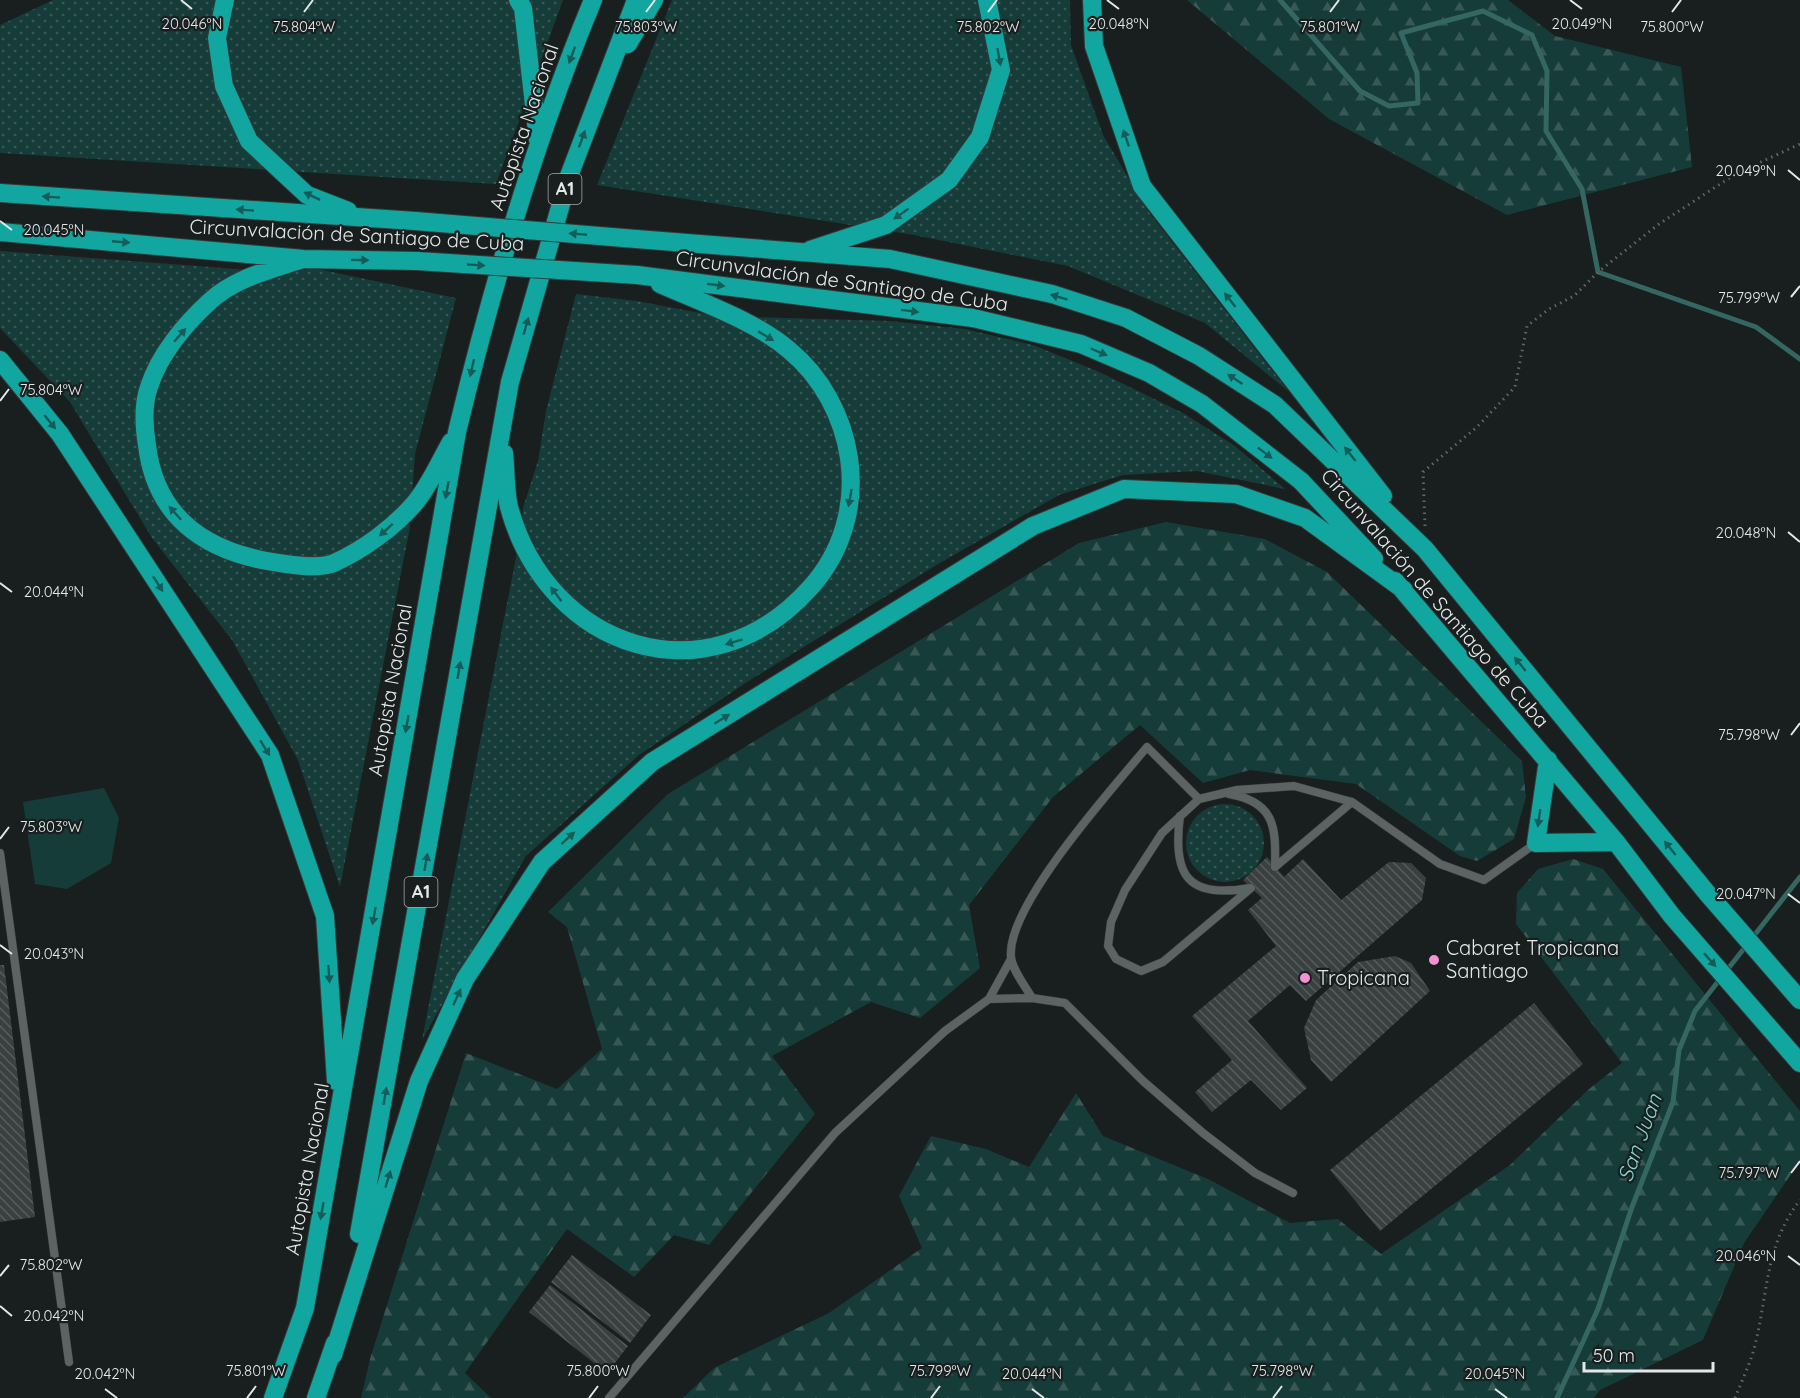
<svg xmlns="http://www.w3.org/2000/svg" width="1800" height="1398" viewBox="0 0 1800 1398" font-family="Quicksand,sans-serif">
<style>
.grass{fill:url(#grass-dots)}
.forest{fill:url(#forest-firs)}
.pitch{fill:#163c3a}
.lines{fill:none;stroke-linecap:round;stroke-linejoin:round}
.stream{stroke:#346662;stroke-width:5}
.building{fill:url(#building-back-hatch)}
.service-casing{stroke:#353a39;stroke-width:9}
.motorway-casing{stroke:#353a39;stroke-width:20}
.path{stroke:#616766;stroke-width:3;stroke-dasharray:1.5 4.5;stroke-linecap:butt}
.service{stroke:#5c6463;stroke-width:8}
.motorway{stroke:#11a7a0;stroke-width:18}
.motorway-bridge-casing{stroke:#353a39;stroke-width:20;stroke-linecap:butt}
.motorway-bridge{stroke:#11a7a0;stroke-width:18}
.oneway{fill:#155c58}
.ticks{fill:none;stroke:#e3e7e7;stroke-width:2}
.poi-dot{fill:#f391d5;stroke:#181f1e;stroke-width:2}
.labels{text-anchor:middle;stroke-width:4.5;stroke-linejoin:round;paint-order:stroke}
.shield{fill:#181f1e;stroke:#a6abab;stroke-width:1.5}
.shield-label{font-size:18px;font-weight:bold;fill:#e3e7e7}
.street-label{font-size:20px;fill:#e3e7e7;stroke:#181f1e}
.poi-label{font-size:20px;fill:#e3e7e7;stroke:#181f1e;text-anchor:start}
.water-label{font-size:21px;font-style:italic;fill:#81d7d1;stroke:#181f1e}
.ticks-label{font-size:15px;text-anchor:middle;fill:#e3e7e7;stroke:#181f1e;stroke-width:4.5;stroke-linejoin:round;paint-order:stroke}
</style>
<defs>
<pattern id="grass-dots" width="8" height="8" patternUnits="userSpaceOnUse" patternTransform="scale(1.5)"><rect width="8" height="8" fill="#163c3a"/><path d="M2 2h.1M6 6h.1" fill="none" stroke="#385856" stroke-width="1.8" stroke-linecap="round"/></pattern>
<pattern id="forest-firs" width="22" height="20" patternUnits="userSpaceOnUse" patternTransform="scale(1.5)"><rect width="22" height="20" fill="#163c3a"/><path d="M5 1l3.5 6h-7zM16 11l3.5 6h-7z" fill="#385856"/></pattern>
<pattern id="building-back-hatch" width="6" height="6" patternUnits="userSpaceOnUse" patternTransform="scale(1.5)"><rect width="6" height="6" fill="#39403f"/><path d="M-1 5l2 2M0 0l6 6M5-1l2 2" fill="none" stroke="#565c5b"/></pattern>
</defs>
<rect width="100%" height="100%" fill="#181f1e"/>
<path class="grass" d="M53,0H563L496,184L0,153V25Z
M672,0H1070L1071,45L1103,135L1148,211L1288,391L1205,323L1068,266L914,235L597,185Z
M0,251L288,273L313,268L456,298L415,454L410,527L340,887L298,760L232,640L152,538L70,402L0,328Z
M576,294L637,301L716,316L890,321L965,329L1033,345L1097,371L1183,413L1235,446L1285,489L1197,471L1123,475L1059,495L938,564L747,682L639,755L526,856L422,1040L519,542L523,508L538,461L546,411Z
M1186 843a39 39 0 1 1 78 0a39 39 0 1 1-78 0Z"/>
<path class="forest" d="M1187,0H1508L1555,36L1681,67L1692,167L1507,215L1329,119Z
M1166,522L1265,539L1327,572L1522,761L1526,797L1514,839L1477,861L1460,856L1356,784L1250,770L1203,783L1140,725L1053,797L969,905L980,968L920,1018L871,1002L772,1056L815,1114L709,1245L674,1235L634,1277L567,1229L465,1373L491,1398H361L370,1359L466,1053L557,1089L602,1049L567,927L548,912L668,794L1079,543Z
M1573,859L1603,869L1800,1111V1161L1744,1243L1703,1340L1600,1390L1594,1398H683L714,1368L829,1313L922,1248L899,1196L931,1136L986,1149L1029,1167L1076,1093L1103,1136L1210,1180L1290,1223L1338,1219L1381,1254L1510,1165L1589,1089L1622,1063L1516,924L1517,893L1538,869Z"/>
<path class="pitch" d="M104,788L119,818L111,863L67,889L35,884L23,802Z"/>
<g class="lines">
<path class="stream" d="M1280,0L1360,91L1389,106L1418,103L1417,73L1401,33L1483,11L1532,35L1547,71L1546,131L1582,189L1598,272L1756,327L1800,359
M1557,1398L1598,1309L1632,1207L1673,1102L1679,1050L1695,1011L1800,877"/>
</g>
<path class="building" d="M1267,857L1284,877L1303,859L1341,900L1389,862L1411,863L1426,878L1422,900L1306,1001L1290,985L1248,1021L1307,1088L1281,1110L1251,1080L1212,1112L1195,1092L1232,1060L1192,1016L1276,946L1248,910L1262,898L1243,880Z
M1395,956L1411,963L1430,991L1331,1082L1311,1060L1304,1028L1316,1000L1358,962Z
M0,965H4L35,1217L0,1222Z
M1534,1003L1583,1064L1380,1231L1330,1170Z
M572,1255L651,1315L630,1343L551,1282Z
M550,1285L628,1346L607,1373L529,1312Z"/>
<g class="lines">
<g class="service-casing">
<path id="service" d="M1229,794C1275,802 1276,827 1275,867
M1180,816C1172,876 1188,899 1250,888
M0,853L69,1362
M1275,867L1352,802
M1251,888L1163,962L1141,971L1116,959L1108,946L1111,922L1125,890L1162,833L1199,799L1237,790L1294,786L1352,802L1440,864L1484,880L1536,843
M1032,998C1026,987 1012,970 1011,957C1006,906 1113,788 1147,747L1199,799
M989,999L1011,959
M609,1398L835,1133L945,1031L989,999L1032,998L1065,1003L1143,1081L1203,1133L1255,1173L1293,1193"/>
</g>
<g class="motorway-casing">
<path id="motorway" d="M225,0L217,38L224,86L249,141L307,195L348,211
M518,0L523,8L538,140
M1092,0L1094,46L1142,186L1383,496
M628,44L654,0
M0,193L415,221
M0,232L303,259L417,261
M636,239L890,259L1052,294L1126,318L1199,356L1275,405L1425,549L1707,893L1800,1000
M810,250L886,225L949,180L980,137L1001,70L987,0
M303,259C270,270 235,278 209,302C185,324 159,355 149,387C143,404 144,427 147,445C155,514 201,549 267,561C284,564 318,570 334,563C363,550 393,528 414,504C429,487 440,461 451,442
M637,275L973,318L1081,344L1149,373L1202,404L1301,481L1374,559
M0,360L60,434L270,755L325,916L336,1081
M504,453C506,470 505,490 509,507C548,650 708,702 810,588C842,553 856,505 849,458C843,417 822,377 789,350C755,321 701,302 660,284
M1395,581L1616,842L1672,916L1800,1063
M1548,760L1536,843L1616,842
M359,1234L510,382L569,176L636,0
M333,1355L419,1081L465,979L542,862L652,762L1033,526L1124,489L1236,494L1305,518L1404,590
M273,1398L305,1308L457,432C492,286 535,139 593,0
M316,1398L335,1343"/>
</g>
<path class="path" d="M1425,526L1423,472L1477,427L1515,387L1527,326L1549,309L1574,296L1598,272L1659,224L1737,173L1800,144
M1735,1398C1742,1380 1752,1360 1756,1341C1768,1290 1766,1244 1800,1200"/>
<use href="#service" class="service"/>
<use href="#motorway" class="motorway"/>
<g class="motorway-bridge-casing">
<path id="motorway-bridge" d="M415,221L636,239
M417,261L637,275"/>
</g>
<use href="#motorway-bridge" class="motorway-bridge"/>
</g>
<defs><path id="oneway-solid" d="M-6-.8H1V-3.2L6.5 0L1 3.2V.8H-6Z" transform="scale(1.5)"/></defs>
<g class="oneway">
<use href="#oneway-solid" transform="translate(572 55) rotate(110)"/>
<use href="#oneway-solid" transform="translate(999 57) rotate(80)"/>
<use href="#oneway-solid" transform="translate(1126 138) rotate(-109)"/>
<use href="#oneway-solid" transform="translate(582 139) rotate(-70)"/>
<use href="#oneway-solid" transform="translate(312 196) rotate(-154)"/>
<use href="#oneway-solid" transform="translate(51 197) rotate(-176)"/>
<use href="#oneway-solid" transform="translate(245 210) rotate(-176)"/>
<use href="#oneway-solid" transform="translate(901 214) rotate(145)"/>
<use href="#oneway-solid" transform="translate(578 234) rotate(-175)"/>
<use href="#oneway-solid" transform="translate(121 242) rotate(5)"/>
<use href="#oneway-solid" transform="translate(360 260) rotate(1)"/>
<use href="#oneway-solid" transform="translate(476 265) rotate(4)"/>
<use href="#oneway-solid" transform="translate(716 285) rotate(8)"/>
<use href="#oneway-solid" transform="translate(1059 297) rotate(-163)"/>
<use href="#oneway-solid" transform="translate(1230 300) rotate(-128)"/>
<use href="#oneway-solid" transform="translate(910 311) rotate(7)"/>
<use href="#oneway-solid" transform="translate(526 326) rotate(-74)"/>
<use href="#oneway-solid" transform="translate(180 335) rotate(-49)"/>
<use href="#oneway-solid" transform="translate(766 336) rotate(31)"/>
<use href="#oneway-solid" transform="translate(1099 352) rotate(23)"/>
<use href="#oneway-solid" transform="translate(472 368) rotate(103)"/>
<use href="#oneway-solid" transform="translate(1235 379) rotate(-147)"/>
<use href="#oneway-solid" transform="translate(50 422) rotate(51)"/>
<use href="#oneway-solid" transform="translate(1265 453) rotate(37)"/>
<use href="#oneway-solid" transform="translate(1350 454) rotate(-128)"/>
<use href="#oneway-solid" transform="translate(447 490) rotate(100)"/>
<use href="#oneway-solid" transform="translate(850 498) rotate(100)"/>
<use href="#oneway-solid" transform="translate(175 513) rotate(-132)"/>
<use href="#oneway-solid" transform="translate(386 530) rotate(138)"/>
<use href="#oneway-solid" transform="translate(158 584) rotate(57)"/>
<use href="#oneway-solid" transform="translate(556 594) rotate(-127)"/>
<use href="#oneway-solid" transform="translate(734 642) rotate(163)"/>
<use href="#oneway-solid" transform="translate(1520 664) rotate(-129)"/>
<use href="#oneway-solid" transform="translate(459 670) rotate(-80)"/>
<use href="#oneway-solid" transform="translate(722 719) rotate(-32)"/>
<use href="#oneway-solid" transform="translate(407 724) rotate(100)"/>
<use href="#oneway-solid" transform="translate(265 748) rotate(58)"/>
<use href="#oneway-solid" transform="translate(1539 818) rotate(98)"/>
<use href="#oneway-solid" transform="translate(568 838) rotate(-42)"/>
<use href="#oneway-solid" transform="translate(1670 848) rotate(-129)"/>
<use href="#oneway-solid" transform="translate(426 862) rotate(-80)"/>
<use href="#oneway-solid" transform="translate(374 916) rotate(100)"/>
<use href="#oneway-solid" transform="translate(1710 960) rotate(49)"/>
<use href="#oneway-solid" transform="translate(329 974) rotate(86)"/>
<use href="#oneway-solid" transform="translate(457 997) rotate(-65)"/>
<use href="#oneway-solid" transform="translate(385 1096) rotate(-80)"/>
<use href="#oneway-solid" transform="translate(388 1179) rotate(-73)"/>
<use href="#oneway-solid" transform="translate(322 1211) rotate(100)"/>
</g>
<path class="ticks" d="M181,0L192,9M1107,0L1119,9M1570,0L1582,9M304,12L313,0M646,12L655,0M988,12L997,0M1330,12L1339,0M1672,12L1681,0M1788,170L1800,180M0,221L12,230M1791,297L1800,286M0,401L9,389M1788,532L1800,542M0,583L12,592M1791,735L1800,723M0,839L9,827M1788,894L1800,903M0,945L12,954M1791,1173L1800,1161M1788,1256L1800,1265M0,1276L9,1265M0,1306L12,1316M105,1389L117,1398M1032,1389L1044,1398M1495,1389L1507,1398M247,1398L256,1386M589,1398L598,1386M931,1398L940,1386M1273,1398L1282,1386"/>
<g class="poi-dot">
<circle cx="1434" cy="960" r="6"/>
<circle cx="1305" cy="978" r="6"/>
</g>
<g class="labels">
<g class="shield">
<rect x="548.5" y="174" width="33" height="30" rx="4.5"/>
<rect x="404.5" y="877" width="33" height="30" rx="4.5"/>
</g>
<g class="shield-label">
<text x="565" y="195">A1</text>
<text x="421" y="898">A1</text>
</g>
<g class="street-label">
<text transform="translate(524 127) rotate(-71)" y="7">Autopista Nacional</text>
<text transform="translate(357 235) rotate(3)" y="7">Circunvalación de Santiago de Cuba</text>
<text transform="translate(842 281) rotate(8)" y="7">Circunvalación de Santiago de Cuba</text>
<text transform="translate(1435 598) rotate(49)" y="7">Circunvalación de Santiago de Cuba</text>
<text transform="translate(390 690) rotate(-80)" y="7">Autopista Nacional</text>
<text transform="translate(307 1169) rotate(-80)" y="7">Autopista Nacional</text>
</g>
<g class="poi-label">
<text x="1446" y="955">Cabaret Tropicana<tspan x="1446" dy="23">Santiago</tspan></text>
<text x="1317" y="985">Tropicana</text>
</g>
<g class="water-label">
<text transform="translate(1640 1138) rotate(-70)" y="7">San Juan</text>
</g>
</g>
<g class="ticks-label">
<text x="1582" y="29">20.049°N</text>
<text x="192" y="29">20.046°N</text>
<text x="1119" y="29">20.048°N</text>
<text x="304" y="32">75.804°W</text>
<text x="988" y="32">75.802°W</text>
<text x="1330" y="32">75.801°W</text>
<text x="1672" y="32">75.800°W</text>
<text x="646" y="32">75.803°W</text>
<text x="1746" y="176">20.049°N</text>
<text x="54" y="235">20.045°N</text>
<text x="1749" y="303">75.799°W</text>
<text x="51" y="395">75.804°W</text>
<text x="1746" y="538">20.048°N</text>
<text x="54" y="597">20.044°N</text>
<text x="1749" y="740">75.798°W</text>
<text x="51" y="832">75.803°W</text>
<text x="1746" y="899">20.047°N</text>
<text x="54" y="959">20.043°N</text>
<text x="1749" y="1178">75.797°W</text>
<text x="1746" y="1261">20.046°N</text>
<text x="51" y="1270">75.802°W</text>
<text x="54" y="1321">20.042°N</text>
<text x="256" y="1376">75.801°W</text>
<text x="598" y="1376">75.800°W</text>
<text x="940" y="1376">75.799°W</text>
<text x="1282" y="1376">75.798°W</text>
<text x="105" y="1379">20.042°N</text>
<text x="1032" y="1379">20.044°N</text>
<text x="1495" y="1379">20.045°N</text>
</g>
<path d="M1584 1362v9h129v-9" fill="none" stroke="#e3e7e7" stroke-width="3"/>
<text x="1593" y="1362" font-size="18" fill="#e3e7e7" stroke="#181f1e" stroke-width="4.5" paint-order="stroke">50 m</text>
</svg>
